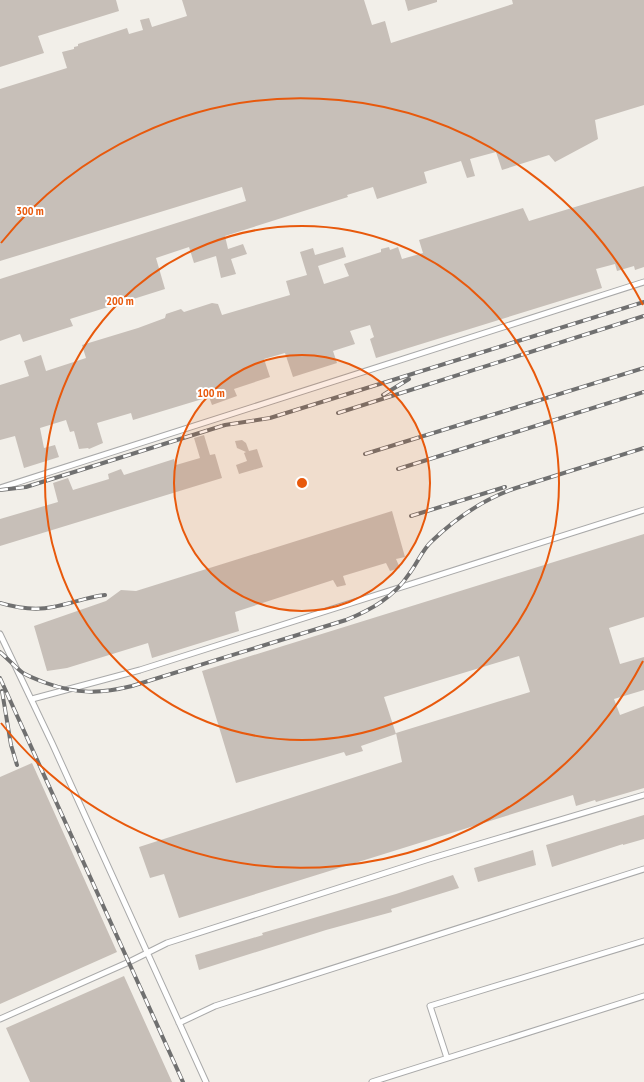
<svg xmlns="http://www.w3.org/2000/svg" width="644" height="1082" viewBox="0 0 644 1082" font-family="'PT Sans Narrow',sans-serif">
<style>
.building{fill:#c7bfb8}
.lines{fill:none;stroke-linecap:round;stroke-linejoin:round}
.service-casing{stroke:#a9a9a9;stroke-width:7}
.service{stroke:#fff;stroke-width:5}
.rail-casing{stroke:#707070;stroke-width:4}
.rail{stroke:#fff;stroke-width:2.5;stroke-dasharray:8;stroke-linecap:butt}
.ring{fill:none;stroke:#e8590c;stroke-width:2}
.centre{fill:#e8590c;stroke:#fff;stroke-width:2}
.ring-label{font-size:12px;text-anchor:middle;font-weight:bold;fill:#e8590c;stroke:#fff;stroke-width:4;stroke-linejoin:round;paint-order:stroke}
</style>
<rect width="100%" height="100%" fill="#f2efe9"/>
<path class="building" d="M0,0H116L119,11L38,36L44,53L0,67Z
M182,0H364L372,25L385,21L391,43L513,4L512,0H644V105L595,120L598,139L555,162L549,155L502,170L496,152L470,159L475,176L467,178L461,161L424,172L427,183L377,199L373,187L347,195L348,197L225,236L228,249L243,244L247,254L231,259L236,274L221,278L216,256L194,263L189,247L156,258L165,289L70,319L73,326L23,342L20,334L0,341V279L246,201L242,187L0,261V89L67,68L62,52L74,49V47L78,46V44L127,28L129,34L143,30L140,20L149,18L152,27L187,16Z
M405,0H437V2L408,11Z
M644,186V267L635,270L634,266L617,271L615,264L596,269L602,288L376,358L370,339L374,337L370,325L350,331L355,344L333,351L337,363L293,377L285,353L264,359L270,377L234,389L237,396L212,405L209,397L133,420L131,413L97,423L103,443L89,449L88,448L79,449L74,431L70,432L66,420L40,428L44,448L55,445L59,457L24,468L15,436L0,440V385L29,376L24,361L41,355L46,371L86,358L82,345L138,328L165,318L166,314L181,309L184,312L212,303L218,304L222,315L290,295L286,281L307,275L300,252L313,248L315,255L343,247L346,257L318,266L324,284L349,276L344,264L381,252V249L389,247L390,250L398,247L402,259L423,253L419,240L523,208L529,221Z
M204,435L210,455L215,454L222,478L0,546V519L58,502L53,483L68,478L73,490L109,479L108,474L121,469L124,475L174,459L176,465L200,458L194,438Z
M242,440L246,443L249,451L257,449L263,467L239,474L236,465L247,461L244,453L246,452L237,448L235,441Z
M392,511L405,557L396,559L400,568L390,571L386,563L343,576L346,585L337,587L333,580L235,612L239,631L152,658L148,643L67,668L47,671L34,626L106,601L121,590L136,591Z
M644,534V617L609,628L620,664L644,657V690L614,699L620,715L644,706V788L596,802L595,800L576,806L573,795L179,918L164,874L150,878L139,847L402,762L396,733L530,692L519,656L384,697L396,734L361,746L363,751L346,756L344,752L236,783L202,671Z
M32,763L117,952L0,1004V777Z
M644,815V839L623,845V844L552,867L546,845Z
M533,850L536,865L478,882L474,868Z
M453,875L459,888L391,909L392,912L326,930L199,970L195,955L263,935L262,933L396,894Z
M124,976L172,1082H30L6,1028Z"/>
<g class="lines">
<g class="service-casing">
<path id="service" d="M0,488L644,282
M0,634L52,743L206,1082
M32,699L140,670L644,510
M0,1019L129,962L167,943L429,859L644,795
M179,1023L215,1006L644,869
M447,1058L430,1006L644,941
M372,1082L644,996"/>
</g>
<use href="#service" class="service"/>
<g class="rail-casing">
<path id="rail" d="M383,395L409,379
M338,413L644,316
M365,454L644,368
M398,469L644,392
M0,490L26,487L225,425L270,418L644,302
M411,516L505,487
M0,603C17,608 35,611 53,607C70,604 87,597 105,595
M0,652C8,659 15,667 23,673C30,677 38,680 46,683C77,694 100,694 132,686L346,620C371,610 394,597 409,574C417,564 422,550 432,541C456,518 484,499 516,488L644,448
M0,678L183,1082
M2,691L11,745L17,765"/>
</g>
<use href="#rail" class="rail"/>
</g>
<circle cx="302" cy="483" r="128" fill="#e8590c" fill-opacity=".12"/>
<g class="ring">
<circle cx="302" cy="483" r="128"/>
<circle cx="302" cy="483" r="257"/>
<path d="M643 661A385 385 0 0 1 1 723M1 243A385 385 0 0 1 643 305"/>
</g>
<circle cx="302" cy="483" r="6" class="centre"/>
<g class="ring-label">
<text x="30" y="215">300 m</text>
<text x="120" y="305">200 m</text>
<text x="211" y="397">100 m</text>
</g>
</svg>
